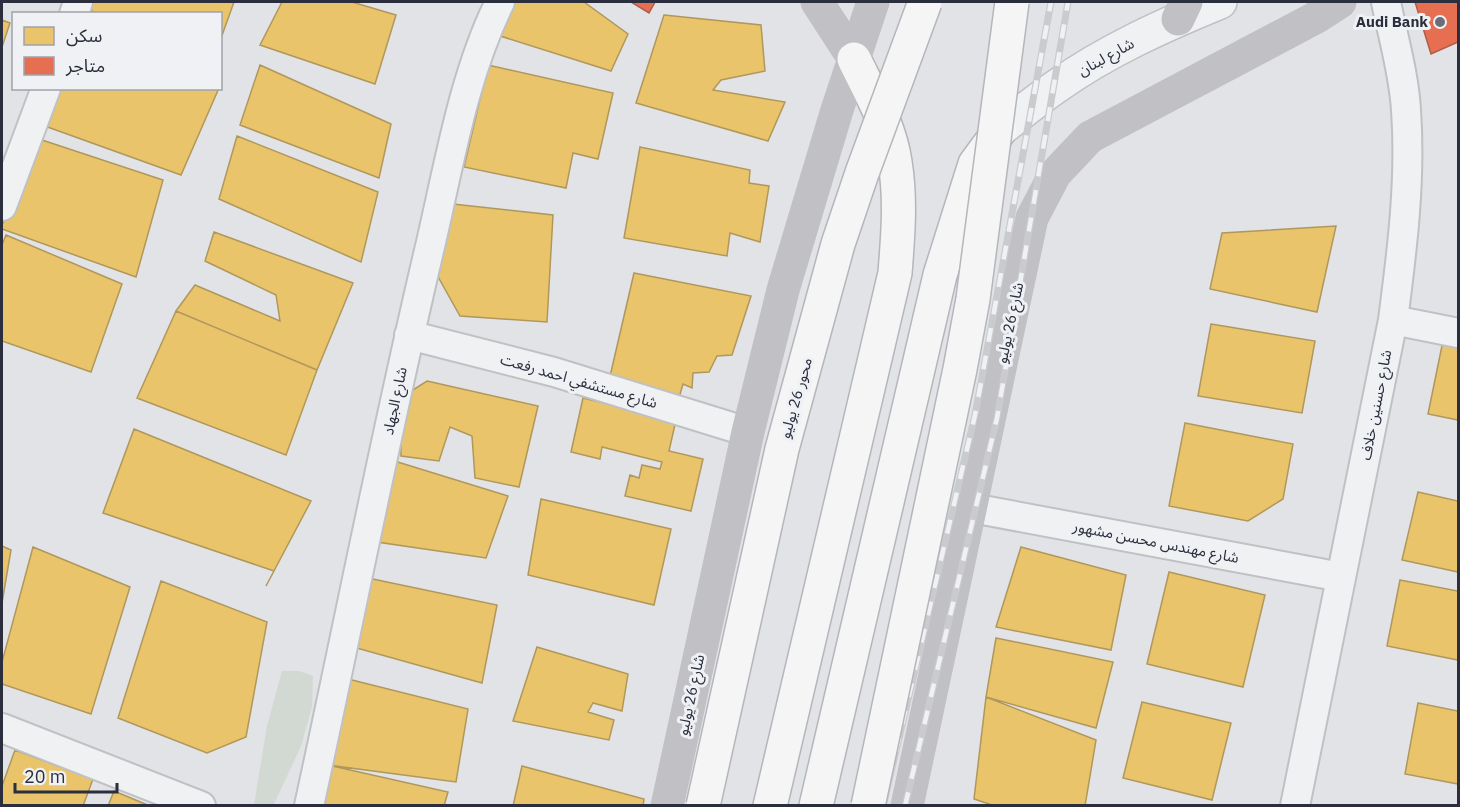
<svg xmlns="http://www.w3.org/2000/svg" width="1460" height="807" viewBox="0 0 1460 807" font-family="'IBM Plex Sans','Noto Sans Arabic',sans-serif">
<style>
.green{fill:#d1d9d2}
.homes{fill:#e9c46a;stroke:#b0975c;stroke-width:1.5}
.shops{fill:#e76f51;stroke:#af5c4b;stroke-width:1.5}
.lines{fill:none;stroke-linecap:round;stroke-linejoin:round}
.minor-casing{stroke:#c0c1c4;stroke-width:32}
.tertiary-casing{stroke:#c0c1c4;stroke-width:36}
.trunk-casing{stroke:#b4b6ba;stroke-width:36}
.minor{stroke:#f0f1f3;stroke-width:28}
.tertiary{stroke:#f0f1f3;stroke-width:33}
.secondary{stroke:#c0c0c5;stroke-width:33}
.trunk{stroke:#f5f5f6;stroke-width:33}
.rail-casing{stroke:#cacbcd;stroke-width:7}
.rail{stroke:#eff1f5;stroke-width:4.5;stroke-dasharray:14;stroke-linecap:butt}
.trunk-bridge-casing{stroke:#b4b6ba;stroke-width:36;stroke-linecap:butt}
.trunk-bridge{stroke:#f5f5f6;stroke-width:33}
.poi-dot{fill:#6b6e78;stroke:#eff1f5;stroke-width:2}
.labels{text-anchor:middle;stroke-width:6;stroke-linejoin:round;paint-order:stroke}
.poi-label{font-size:15px;font-weight:bold;fill:#2b2f3d;stroke:#eff1f5;text-anchor:end}
.street-label{font-size:15px;fill:#2b2f3d;stroke:#eff1f5}
</style>
<rect width="100%" height="100%" fill="#e1e3e6"/>
<path class="green" d="M282,671H299L313,676L312,707L301,746L274,804L254,805L267,726Z"/>
<path class="homes" d="M93,2H234L220,41V14H98L90,10Z
M282,2H352L396,15L375,84L260,45Z
M513,2H584L628,34L611,71L497,35Z
M664,15L761,25L765,71L721,80L713,90L785,102L768,141L636,103Z
M2,20L10,23L2,47Z
M260,65L391,124L379,178L240,125Z
M488,65L613,93L598,159L573,153L566,188L464,167Z
M56,88H219L181,175L42,125Z
M237,136L378,192L361,262L219,199Z
M42,140L163,180L136,277L2,229V225Z
M640,147L750,170L749,183L769,186L760,242L730,233L727,256L624,238Z
M453,204L553,215L547,322L460,316L432,266Z
M1336,226L1317,312L1210,289L1222,233Z
M214,232L353,283L317,370L176,311L195,285L280,321L276,295L205,261Z
M6,235L122,284L91,372L2,341V245Z
M634,273L751,296L732,355L717,356L709,372L693,373L692,388L683,384L679,398L608,385Z
M176,311L317,370L286,455L137,398Z
M1458,319V420L1428,414L1445,331Z
M1211,324L1315,341L1302,413L1198,396Z
M427,381L538,406L519,487L475,478L472,436L450,427L439,461L401,456L400,398Z
M583,398L676,420L669,451L703,459L691,511L625,496L630,475L639,478L642,465L660,469L662,462L602,447L600,459L571,452Z
M1185,423L1293,444L1283,499L1248,521L1169,506Z
M134,429L311,501L266,586L274,571L103,513Z
M388,459L508,496L486,558L370,541Z
M1418,492L1458,501V572L1402,560Z
M541,499L671,529L654,605L528,575Z
M2,546L11,550L2,603Z
M33,547L130,587L91,714L2,684V662Z
M1021,547L1126,575L1111,650L996,627Z
M1169,572L1265,595L1243,687L1147,664Z
M368,578L497,605L482,683L353,647Z
M1400,580L1458,591V660L1387,646Z
M161,581L267,622L246,737L207,753L118,718Z
M996,638L1113,662L1096,728L986,697Z
M537,647L628,674L622,711L593,703L588,712L614,720L609,740L513,721Z
M348,679L468,709L456,782L328,765Z
M986,697L1096,740L1085,806H995L974,799Z
M1142,702L1231,723L1212,800L1123,778Z
M1418,703L1458,711V784L1405,774Z
M15,750L93,779L83,806H2V786Z
M328,765L448,792L444,806H320Z
M522,766L644,799L643,806H513Z
M114,791L150,806H108Z"/>
<path class="shops" d="M631,2H655L649,13Z
M1415,2H1458V42L1431,54Z"/>
<g class="lines">
<g class="minor-casing">
<path id="minor" d="M74,14L78,2
M2,206L46,88
M1393,320L1458,333
M409,335L554,372L748,432
M972,508L1341,577
M2,728L201,806
M309,806C349,622 385,437 428,255C448,172 462,78 500,2
M1295,806L1393,320C1402,251 1411,180 1406,110C1404,74 1393,37 1386,2"/>
</g>
<g class="tertiary-casing">
<path id="tertiary" d="M1002,128C1020,114 1038,99 1057,86C1106,51 1164,25 1220,2"/>
</g>
<g class="trunk-casing">
<path id="trunk" d="M770,806L895,273C898,236 901,199 895,162C890,126 870,92 854,59
M816,806L940,275L975,164L1000,130"/>
</g>
<use href="#minor" class="minor"/>
<use href="#tertiary" class="tertiary"/>
<path class="secondary" d="M1178,19L1186,2
M854,59L873,2
M667,806L748,432L783,290L837,110L854,59L817,2
M907,806L1032,218L1055,174L1090,137L1315,18L1340,2"/>
<use href="#trunk" class="trunk"/>
<g class="rail-casing">
<path id="rail" d="M883,806L975,415L1051,2
M905,806L997,418L1068,2"/>
</g>
<use href="#rail" class="rail"/>
<g class="trunk-bridge-casing">
<path id="trunk-bridge" d="M703,806L782,449L838,244L862,173L925,2
M868,806L960,369L973,299L1012,2"/>
</g>
<use href="#trunk-bridge" class="trunk-bridge"/>
</g>
<circle class="poi-dot" cx="1440" cy="22" r="6"/>
<g class="labels">
<g class="poi-label">
<text x="1428" y="27">Audi Bank</text>
</g>
<g class="street-label">
<text transform="translate(1106 57) rotate(-29)" y="5">شارع لبنان</text>
<text transform="translate(1010 323) rotate(-78)" y="5">شارع 26 يوليو</text>
<text transform="translate(579 381) rotate(16)" y="5">شارع مستشفي احمد رفعت</text>
<text transform="translate(796 398) rotate(-74)" y="5">محور 26 يوليو</text>
<text transform="translate(395 401) rotate(-78)" y="5">شارع الجهاد</text>
<text transform="translate(1376 405) rotate(-79)" y="5">شارع حسنين خلاف</text>
<text transform="translate(1156 542) rotate(11)" y="5">شارع مهندس محسن مشهور</text>
<text transform="translate(691 695) rotate(-78)" y="5">شارع 26 يوليو</text>
</g>
</g>
<rect width="1460" height="807" fill="none" stroke="#2b2f3d" stroke-width="6"/>
<rect x="12" y="12" width="210" height="78" fill="#eff1f5" stroke="#a1a3ab" stroke-width="1.5"/>
<rect x="24" y="27" width="30" height="18" fill="#e9c46a" stroke="#a1a3ab" stroke-width="1.5"/>
<text x="66" y="42" font-size="18" fill="#2b2f3d">سكن</text>
<rect x="24" y="57" width="30" height="18" fill="#e76f51" stroke="#a1a3ab" stroke-width="1.5"/>
<text x="66" y="72" font-size="18" fill="#2b2f3d">متاجر</text>
<path d="M15 783v9h102v-9" fill="none" stroke="#2b2f3d" stroke-width="3"/>
<text x="24" y="783" font-size="18" fill="#2b2f3d" stroke="#eff1f5" stroke-width="4.5" paint-order="stroke">20 m</text>
</svg>
